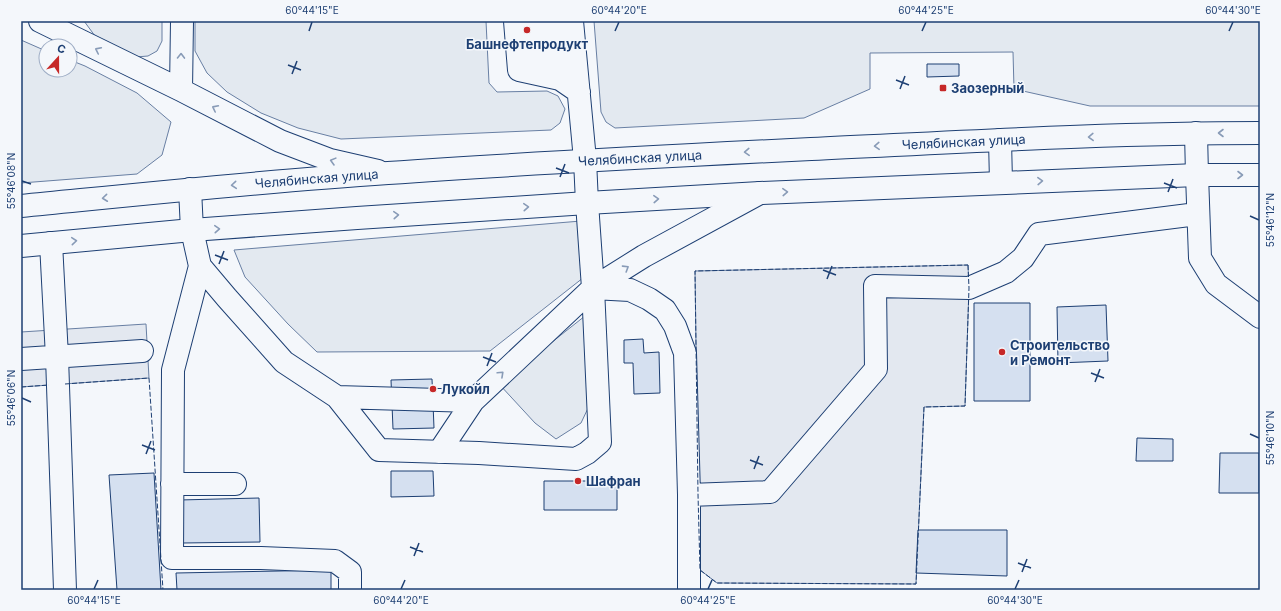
<svg xmlns="http://www.w3.org/2000/svg" width="1281" height="611" viewBox="0 0 1281 611" font-family="Inter,sans-serif">
<style>
.green{fill:#e3e9f0;stroke:#687fa3}
.parking{fill:#e3e8f0;stroke:#687fa3}
.building{fill:#d5e0f0;stroke:#1d3f73}
.lines{fill:none;stroke-linecap:round;stroke-linejoin:round}
.minor-casing{stroke:#1d3f73;stroke-width:24}
.major-casing{stroke:#1d3f73;stroke-width:24}
.minor{stroke:#f4f7fb;stroke-width:22}
.major{stroke:#f4f7fb;stroke-width:22}
.fence{stroke:#1d3f73;stroke-width:1;stroke-dasharray:5 2;stroke-linecap:butt}
.oneway{stroke:#889bb7}
.ticks{fill:none;stroke:#1d3f73;stroke-width:1.5}
.poi-dot{fill:#c62828;stroke:#f4f7fb;stroke-width:1.5}
.labels{text-anchor:middle;stroke-width:3;stroke-linejoin:round;paint-order:stroke}
.poi-label{font-size:13px;font-weight:bold;fill:#1d3f73;stroke:#f4f7fb;text-anchor:start}
.street-label{font-size:13px;fill:#1d3f73;stroke:#f4f7fb}
.neatline{fill:none;stroke:#1d3f73;stroke-width:1.5}
.ticks-label{font-size:10px;text-anchor:middle;fill:#1d3f73}
</style>
<rect width="100%" height="100%" fill="#f4f7fb"/>
<path class="green" d="M84,21H162V41L157,51L148,56L136,57L95,36Z
M195,21H486L489,83L497,92L547,91L558,96L565,109L560,123L551,130L341,139L298,128L261,113L227,92L207,73L195,51Z
M594,21H1260V106H1090L1014,89L1013,52L870,53V89L804,118L615,128L606,122L601,112Z
M21,40L46,51V70H70V60L85,66L137,93L171,122L162,155L137,174L21,183Z
M581,221L588,274L490,351L317,352L288,324L245,277L234,250Z
M590,312V404L581,423L556,439L535,423L499,384Z"/>
<path class="parking" d="M968,265L969,288L965,406L924,407L916,584L717,583L700,570L698,494L695,271Z
M146,324L149,378L21,387V332Z"/>
<path class="building" d="M927,64H959V76L927,77Z
M974,303H1030V401H974Z
M1106,305L1108,361L1058,363L1057,307Z
M643,339L644,353L659,352L660,393L634,394L633,363H624V340Z
M432,379L434,428L393,429L391,380Z
M1137,438L1173,439V461H1136Z
M1220,453H1259V493H1219Z
M391,471H433L434,496L391,497Z
M154,473L161,590H117L109,475Z
M544,481H617V510H544Z
M259,498L260,542L182,543L179,500Z
M918,530H1007V576L916,573Z
M331,570V590H177L176,573Z"/>
<g class="lines">
<g class="minor-casing">
<path id="minor" d="M40,21L181,90L280,141L330,160L378,171
M515,21L519,70L560,79L579,92
M534,21L540,74
M554,21L560,79
M572,21L585,160
M181,90L182,21
M1197,175L1200,258L1216,284L1260,317
M192,230L200,266L227,298L284,362L337,397L379,450L479,453L576,459L587,453L600,442L593,288L587,203
M51,243L57,357L65,590
M200,266L173,370L172,558H261L335,561L350,572V590
M593,288L630,290L649,299L665,310L675,326L685,353L689,495V590
M21,359L142,351
M337,397L473,401
M439,452L473,401L593,288L644,256L760,193
M172,484H235
M689,495L770,492L876,369L875,286L969,288L1006,272L1023,258L1039,234L1197,214"/>
</g>
<g class="major-casing">
<g id="major">
<path d="M1196,133L1197,175"/>
<path d="M1000,140L1001,182"/>
<path d="M585,160L587,203"/>
<path d="M190,189L192,230"/>
<path id="s1" d="M21,206C143,194 265,181 388,173C529,163 670,156 811,149C961,142 1110,133 1260,133"/>
<path d="M21,246L192,230L357,218L587,203L760,193L1197,175H1260"/>
</g>
</g>
<use href="#minor" class="minor"/>
<use href="#major" class="major"/>
<path class="fence" d="M968,265L969,288L965,406L924,407L916,584L717,583L700,570L698,494L695,271Z
M65,384L149,378L163,590
M21,387L49,385"/>
</g>
<defs><path id="oneway-chevron" d="M-2-3.5L2.5 0L-2 3.5" fill="none" stroke-width="1.6" stroke-linecap="round" stroke-linejoin="round"/></defs>
<g class="oneway">
<use href="#oneway-chevron" transform="translate(98 50) rotate(-154)"/>
<use href="#oneway-chevron" transform="translate(181 56) rotate(-89)"/>
<use href="#oneway-chevron" transform="translate(215 108) rotate(-153)"/>
<use href="#oneway-chevron" transform="translate(1221 133) rotate(-180)"/>
<use href="#oneway-chevron" transform="translate(1091 137) rotate(178)"/>
<use href="#oneway-chevron" transform="translate(877 146) rotate(177)"/>
<use href="#oneway-chevron" transform="translate(747 152) rotate(177)"/>
<use href="#oneway-chevron" transform="translate(333 161) rotate(-165)"/>
<use href="#oneway-chevron" transform="translate(1240 175)"/>
<use href="#oneway-chevron" transform="translate(1040 181) rotate(-2)"/>
<use href="#oneway-chevron" transform="translate(234 185) rotate(175)"/>
<use href="#oneway-chevron" transform="translate(785 192) rotate(-3)"/>
<use href="#oneway-chevron" transform="translate(105 198) rotate(174)"/>
<use href="#oneway-chevron" transform="translate(656 199) rotate(-3)"/>
<use href="#oneway-chevron" transform="translate(526 207) rotate(-4)"/>
<use href="#oneway-chevron" transform="translate(396 215) rotate(-4)"/>
<use href="#oneway-chevron" transform="translate(217 229) rotate(-4)"/>
<use href="#oneway-chevron" transform="translate(74 241) rotate(-5)"/>
<use href="#oneway-chevron" transform="translate(626 268) rotate(-32)"/>
<use href="#oneway-chevron" transform="translate(501 374) rotate(-43)"/>
</g>
<path class="ticks" d="M309,31L312,22M615,31L619,22M922,31L926,22M1229,31L1233,22M288,65L301,70M292,74L297,61M896,80L909,85M900,89L905,76M556,168L569,173M560,177L565,164M22,181L31,184M1164,183L1177,188M1168,192L1173,179M1250,216L1259,220M215,255L228,260M219,264L224,251M823,270L836,275M827,279L832,266M483,357L496,362M487,366L492,353M1091,373L1104,378M1095,382L1100,369M22,398L31,402M1250,434L1259,438M142,445L155,450M146,454L151,441M750,460L763,465M754,469L759,456M410,547L423,552M414,556L419,543M1018,563L1031,568M1022,572L1027,559M94,589L98,580M401,589L405,580M708,589L712,580M1015,589L1019,580"/>
<g class="poi-dot">
<circle cx="527" cy="30" r="4"/>
<rect x="939" y="84" width="8" height="8" rx="2"/>
<circle cx="1002" cy="352" r="4"/>
<circle cx="433" cy="389" r="4"/>
<circle cx="578" cy="481" r="4"/>
</g>
<g class="labels">
<g class="poi-label">
<text x="527" y="49" text-anchor="middle">Башнефтепродукт</text>
<text x="951" y="93">Заозерный</text>
<text x="1010" y="350">Строительство<tspan x="1010" dy="15">и Ремонт</tspan></text>
<text x="441" y="394">Лукойл</text>
<text x="586" y="486">Шафран</text>
</g>
<g class="street-label">
<text dy="5" stroke="none"><textPath href="#s1" startOffset="945">Челябинская улица</textPath></text>
<text dy="5" stroke="none"><textPath href="#s1" startOffset="621">Челябинская улица</textPath></text>
<text dy="5" stroke="none"><textPath href="#s1" startOffset="297">Челябинская улица</textPath></text>
</g>
</g>
<rect width="1281" height="611" fill="none" stroke="#f4f7fb" stroke-width="44"/>
<g transform="translate(58 58) rotate(21)"><circle r="19" fill="#f4f7fb" stroke="#9eadc5"/>
<path d="M0-3L7 15L0 10L-7 15Z" fill="#c62828"/>
<text y="-6" font-size="11" font-weight="bold" text-anchor="middle" fill="#1d3f73">С</text>
</g>
<rect x="22" y="22" width="1237" height="567" class="neatline"/>
<g class="ticks-label">
<text x="312" y="14">60°44'15"E</text>
<text x="619" y="14">60°44'20"E</text>
<text x="926" y="14">60°44'25"E</text>
<text x="1233" y="14">60°44'30"E</text>
<text transform="translate(11 181) rotate(-90)" y="4">55°46'08"N</text>
<text transform="translate(1270 220) rotate(-90)" y="4">55°46'12"N</text>
<text transform="translate(11 398) rotate(-90)" y="4">55°46'06"N</text>
<text transform="translate(1270 438) rotate(-90)" y="4">55°46'10"N</text>
<text x="94" y="604">60°44'15"E</text>
<text x="401" y="604">60°44'20"E</text>
<text x="708" y="604">60°44'25"E</text>
<text x="1015" y="604">60°44'30"E</text>
</g>
</svg>
